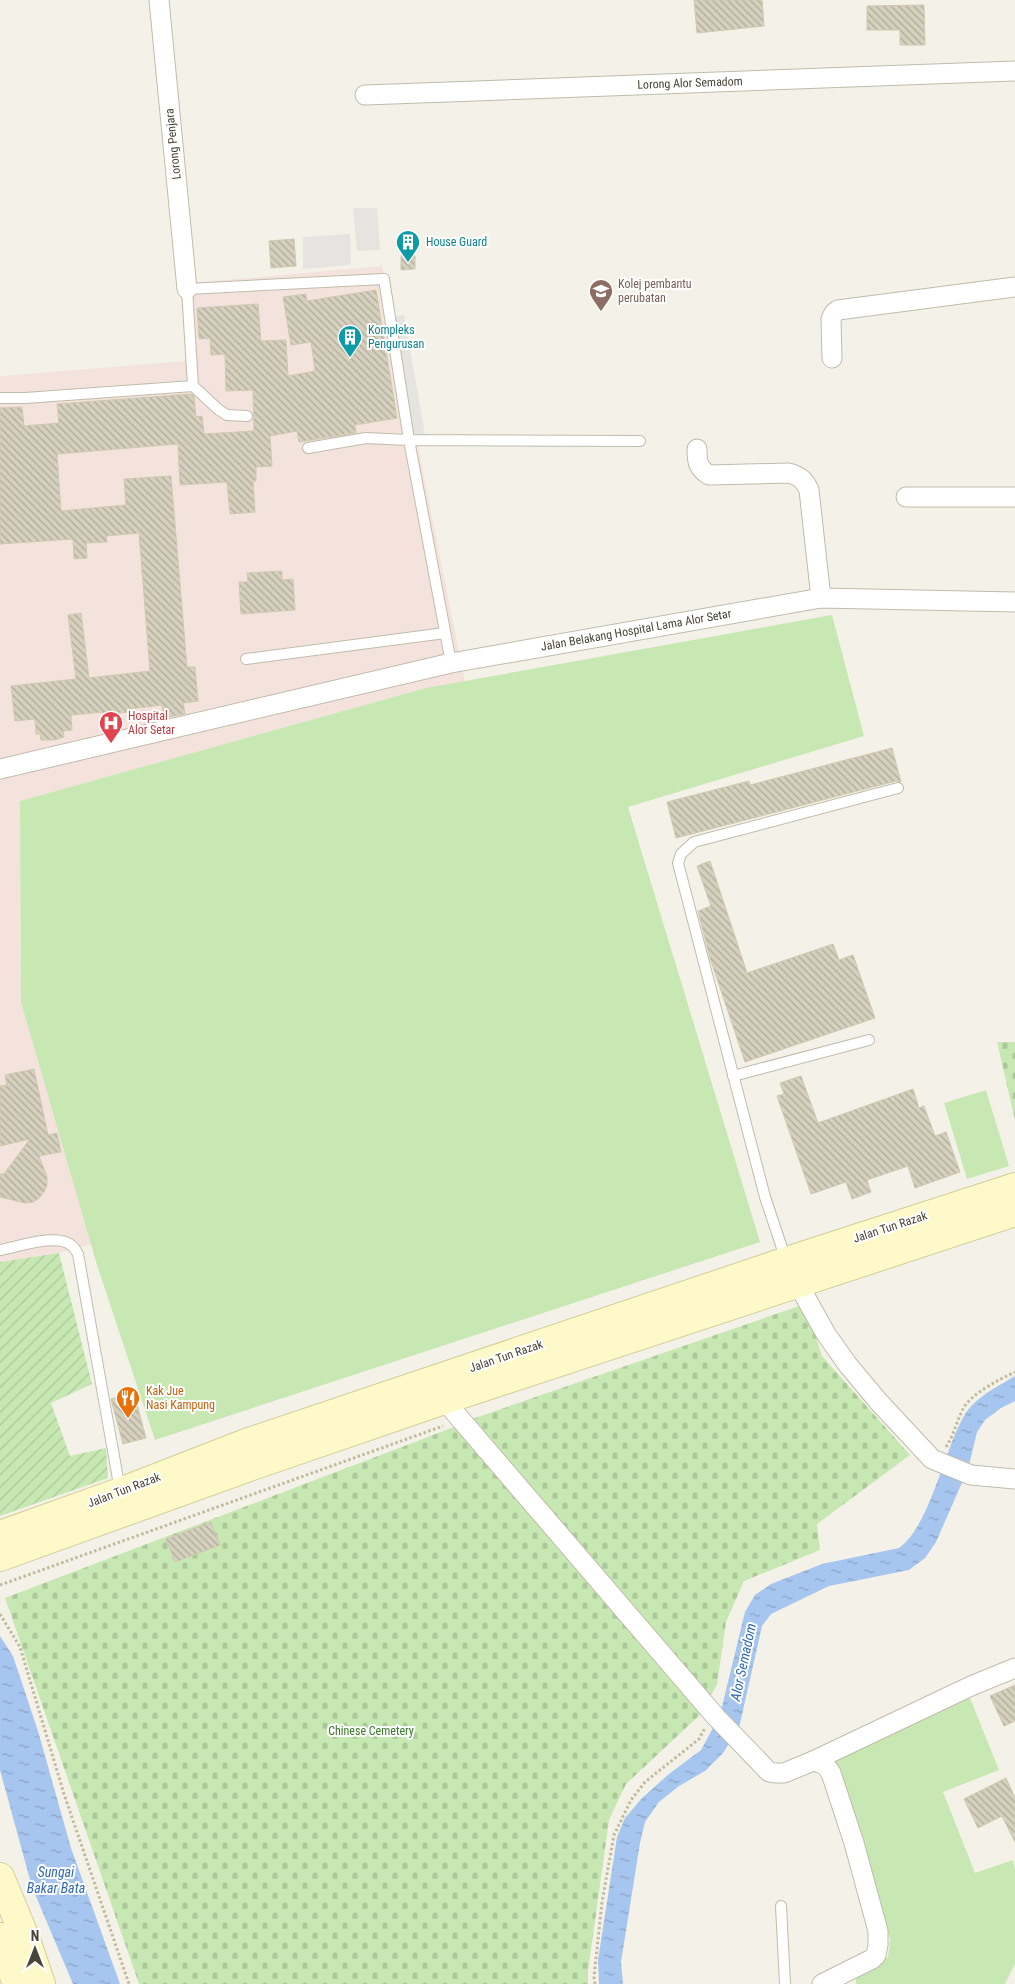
<svg xmlns="http://www.w3.org/2000/svg" width="1015" height="1984" viewBox="0 0 1015 1984" font-family="'Roboto Condensed',sans-serif">
<style>
.medical{fill:#f4e3dc}
.green{fill:#c7e8b2}
.cemetery{fill:url(#cemetery-stones)}
.garden{fill:url(#garden-furrows)}
.parking{fill:#e5e4e0}
.water{fill:url(#water-ripples)}
.building{fill:url(#building-back-hatch);stroke:#d0c9b1}
.lines{fill:none;stroke-linecap:round;stroke-linejoin:round}
.service-casing{stroke:#c0bcab;stroke-width:12}
.minor-casing{stroke:#c0bcab;stroke-width:21}
.secondary-casing{stroke:#d3cd99;stroke-width:30}
.path{stroke:#c1ba9c;stroke-width:3;stroke-dasharray:2.5 2.5;stroke-linecap:butt}
.service{stroke:#fff;stroke-width:10}
.minor{stroke:#fff;stroke-width:19}
.secondary{stroke:#fef9c8;stroke-width:28}
.labels{text-anchor:middle;stroke-width:4;stroke-linejoin:round;paint-order:stroke}
.street-label{font-size:12px;fill:#484437;stroke:#fff}
.culture-label{font-size:12px;fill:#0d838f;stroke:#fff;text-anchor:start}
.education-label{font-size:12px;fill:#785e54;stroke:#fff;text-anchor:start}
.health-label{font-size:12px;fill:#be3a42;stroke:#fff;text-anchor:start}
.food-label{font-size:12px;fill:#c56008;stroke:#fff;text-anchor:start}
.park-label{font-size:12px;fill:#3c792a;stroke:#fff}
.water-label{font-size:14px;font-style:italic;fill:#3068b3;stroke:#fff}
</style>
<defs>
<pattern id="cemetery-stones" width="16" height="16" patternUnits="userSpaceOnUse" patternTransform="scale(1.25)"><rect width="16" height="16" fill="#c7e8b2"/><path d="M2 7V4a2 2 0 0 1 4 0v3zM10 15v-3a2 2 0 0 1 4 0v3z" fill="#acc89a"/></pattern>
<pattern id="garden-furrows" width="10" height="10" patternUnits="userSpaceOnUse" patternTransform="scale(1.25)"><rect width="10" height="10" fill="#c7e8b2"/><path d="M-1 1l2-2M0 10L10 0M9 11l2-2" fill="none" stroke="#acc89a"/></pattern>
<pattern id="water-ripples" width="26" height="14" patternUnits="userSpaceOnUse" patternTransform="scale(1.25)"><rect width="26" height="14" fill="#a6c6f0"/><path d="M2 4q2-2 4 0t4 0M15 11q2-2 4 0t4 0" fill="none" stroke="#89a2c3"/></pattern>
<pattern id="building-back-hatch" width="6" height="6" patternUnits="userSpaceOnUse" patternTransform="scale(1.25)"><rect width="6" height="6" fill="#d6d0be"/><path d="M-1 5l2 2M0 0l6 6M5-1l2 2" fill="none" stroke="#b0aa9b"/></pattern>
</defs>
<rect width="100%" height="100%" fill="#f4f2e8"/>
<path class="medical" d="M382,266L465,681L426,688L20,801L21,1002L92,1244L59,1253L0,1262V376L186,361L180,284Z"/>
<path class="green" d="M832,615L864,736L628,807L760,1242L155,1440L97,1265L21,1002L20,801L426,688Z
M986,1090L1009,1166L967,1179L944,1103Z
M970,1698L999,1770L943,1792L975,1873L1013,1860L1015,1869V1964L1005,1984H856V1974L888,1957L890,1939L833,1756Z"/>
<path class="cemetery" d="M997,1042H1015V1120Z
M805,1304L822,1356L910,1455L817,1524L820,1550L744,1581L726,1622L717,1685L710,1697L472,1419Z
M454,1427L702,1713L626,1784L609,1820L588,1971V1984H139L5,1598Z"/>
<path class="garden" d="M59,1253L92,1384L51,1403L70,1456L106,1448L108,1478L0,1516V1262Z"/>
<path class="parking" d="M353,208H377L380,250L357,251Z
M350,234L351,265L303,269V237Z
M404,315L425,434L404,437L384,318Z"/>
<path class="water" d="M1015,1376V1401L1001,1408L985,1420L977,1432L968,1469L936,1542L925,1558L909,1570L829,1586L771,1614L762,1626L739,1728L723,1753L705,1771L679,1786L659,1802L645,1822L640,1843L621,1962L623,1984H599L598,1960L617,1837L625,1818L642,1798L669,1774L701,1750L720,1715L745,1612L755,1595L771,1584L822,1564L899,1548C930,1526 944,1450 964,1416C975,1397 997,1387 1015,1376Z
M0,1636L13,1656L38,1731L71,1848L120,1984H73L32,1887L0,1770Z"/>
<path class="building" d="M694,0H762L764,26L697,33Z
M924,5L925,45H900V30H867V6Z
M294,239L296,266L271,268L269,241Z
M401,256H415V269L401,270Z
M376,290L397,418L355,425L356,433L299,442L297,431L270,436L272,466L256,467V481H253L255,512L230,514L227,482L180,485L178,444L57,454L61,511L126,505L124,479L171,476L187,667H195L198,701L183,703L185,714L163,718L162,705L129,709V712L118,713L119,728L105,730L103,712L71,715L72,730L63,731L64,737L54,740H41L40,734H36L35,719L15,721L11,686L76,679L68,615L81,613L89,678L150,671L139,533L106,536L107,542L86,543L87,558L74,559L73,539L0,544V408L22,407L24,426L59,423L57,404L191,394L194,396L196,417L202,416L204,434L254,431L253,390L226,391L225,354L211,355L210,338L199,339L197,308L258,304L261,341L286,340L288,376L315,371L311,342L291,345L283,297L306,294L307,301Z
M282,571V580L293,579L295,610L241,614L239,582H248L247,573Z
M892,748L901,782L896,781L676,838L667,802L749,781L750,785Z
M710,861L747,973L833,944L839,960L853,955L875,1018L745,1062L710,958L698,911L711,906L697,866Z
M34,1069L48,1135L57,1133L61,1152L39,1156L47,1177V1185L44,1192L39,1198L33,1202L25,1203L0,1197V1174H4L30,1139L0,1146V1086L7,1085L5,1075Z
M801,1076L818,1123L913,1089L919,1108L924,1106L935,1136L946,1132L960,1172L915,1188L908,1166L867,1180L871,1192L852,1199L846,1182L811,1194L777,1096L784,1094L780,1083Z
M134,1393L146,1438L123,1444L111,1399Z
M211,1522L220,1545L175,1562L166,1539Z
M1015,1685V1721L1004,1726L990,1696Z
M1006,1778L1015,1798V1842L1002,1816L978,1828L964,1799Z"/>
<g class="lines">
<g class="service-casing">
<path id="service" d="M0,398H25L193,386
M247,416L227,415L219,410L193,386L187,289L384,279L409,440L451,663
M308,448L366,438L409,440L640,441
M246,659L445,633
M733,1076L869,1040
M0,1250C18,1247 56,1233 71,1245C74,1247 76,1251 78,1254L120,1490
M786,1260L765,1197L678,863L681,854L694,842L898,788
M781,1906L785,1984"/>
</g>
<g class="minor-casing">
<path id="minor" d="M159,0L187,289
M365,95L1015,71
M832,358L831,319L834,313L838,310L1015,287
M697,449C697,462 698,468 709,475L789,473C799,476 804,479 809,490L821,598
M906,497H1015
M0,769L451,663L821,598L1015,602
M798,1284L826,1334L848,1365L878,1401L932,1459L971,1475L1015,1479
M444,1400L716,1717L769,1772L775,1773H784L813,1761L971,1686L1015,1668
M813,1761C822,1763 826,1765 831,1773L854,1843L878,1931V1945L876,1955L872,1959L822,1984"/>
</g>
<g class="secondary-casing">
<path id="secondary" d="M0,1535L120,1492L246,1443L787,1261L1015,1187
M0,1557L252,1466L444,1400L1015,1212
M0,1877L25,1937L41,1984
M0,1937L17,1984"/>
</g>
<path class="path" d="M946,1447C954,1435 956,1423 962,1411C968,1395 1000,1379 1015,1372
M0,1585L443,1426
M0,1614L20,1647L64,1794L129,1984
M595,1984L594,1977L602,1902L614,1835L631,1800L645,1782L699,1739L705,1728"/>
<use href="#service" class="service"/>
<use href="#minor" class="minor"/>
<use href="#secondary" class="secondary"/>
</g>
<defs>
<g id="building-pin" transform="scale(1.25)"><path d="M0 17L-7.5 6A9.5 9.5 0 1 1 7.5 6Z" fill="#0f9aa8" stroke="#fff"/><path d="M-4-6H4V6H1V3H-1V6H-4ZM-2.5-4.3h1.7v1.8h-1.7ZM.8-4.3h1.7v1.8H.8ZM-2.5-1h1.7V.8h-1.7ZM.8-1h1.7V.8H.8Z" fill="#fff"/></g>
<g id="university-pin" transform="scale(1.25)"><path d="M0 17L-7.5 6A9.5 9.5 0 1 1 7.5 6Z" fill="#8d6e63" stroke="#fff"/><path d="M0-5L7-2L0 1L-7-2ZM-4 1L0 2.5L4 1V4Q0 6-4 4Z" fill="#fff"/></g>
<g id="hospital-pin" transform="scale(1.25)"><path d="M0 17L-7.5 6A9.5 9.5 0 1 1 7.5 6Z" fill="#e0444e" stroke="#fff"/><path d="M-5-5h3v3.5h4V-5h3V5h-3V1.5h-4V5h-3Z" fill="#fff"/></g>
<g id="restaurant-pin" transform="scale(1.25)"><path d="M0 17L-7.5 6A9.5 9.5 0 1 1 7.5 6Z" fill="#e8710a" stroke="#fff"/><path d="M-5-6h1v4h1v-4h1v4h1v-4h1v5L-1.5 .5V6h-2V.5L-5-1ZM5-6V6H3V1.5H1.5Q1.5-4 5-6Z" fill="#fff"/></g>
</defs>
<g fill-rule="evenodd">
<use href="#building-pin" x="408" y="242"/>
<use href="#university-pin" x="601" y="291"/>
<use href="#building-pin" x="350" y="337"/>
<use href="#hospital-pin" x="111" y="723"/>
<use href="#restaurant-pin" x="128" y="1398"/>
</g>
<g class="labels">
<g class="street-label">
<text transform="translate(690 83) rotate(-2)" y="4">Lorong Alor Semadom</text>
<text transform="translate(173 144) rotate(-96)" y="4">Lorong Penjara</text>
<text transform="translate(636 630) rotate(-10)" y="4">Jalan Belakang Hospital Lama Alor Setar</text>
<text transform="translate(890 1227) rotate(-18)" y="4">Jalan Tun Razak</text>
<text transform="translate(506 1356) rotate(-19)" y="4">Jalan Tun Razak</text>
<text transform="translate(124 1490) rotate(-21)" y="4">Jalan Tun Razak</text>
</g>
<g class="culture-label">
<text x="426" y="246">House Guard</text>
<text x="368" y="334">Kompleks<tspan x="368" dy="14">Pengurusan</tspan></text>
</g>
<g class="education-label">
<text x="618" y="288">Kolej pembantu<tspan x="618" dy="14">perubatan</tspan></text>
</g>
<g class="health-label">
<text x="128" y="720">Hospital<tspan x="128" dy="14">Alor Setar</tspan></text>
</g>
<g class="food-label">
<text x="146" y="1395">Kak Jue<tspan x="146" dy="14">Nasi Kampung</tspan></text>
</g>
<g class="park-label">
<text x="371" y="1735">Chinese Cemetery</text>
</g>
<g class="water-label">
<text transform="translate(743 1662) rotate(-78)" y="5">Alor Semadom</text>
<text x="56" y="1877">Sungai<tspan x="56" dy="16">Bakar Bata</tspan></text>
</g>
</g>
<g transform="translate(35 1949)" stroke="#ffffff" stroke-width="4" paint-order="stroke">
<path d="M0-4L9 19L0 12L-9 19Z" fill="#484437"/>
<text y="-8" font-size="14" font-weight="bold" text-anchor="middle" fill="#484437">N</text>
</g>
</svg>
